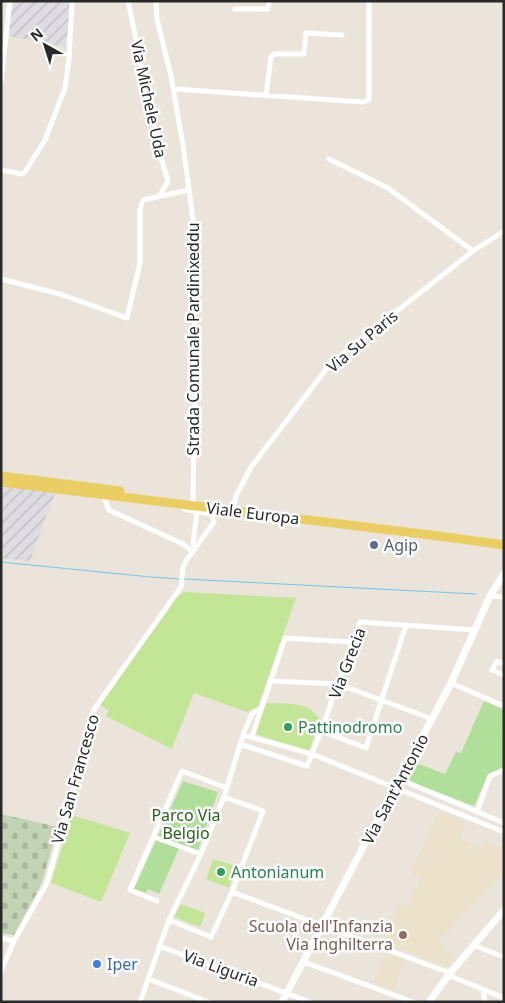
<svg xmlns="http://www.w3.org/2000/svg" width="505" height="1003" viewBox="0 0 505 1003" font-family="'Noto Sans',sans-serif">
<style>
.industrial{fill:url(#industrial-furrows)}
.education{fill:#ece2cb}
.cemetery{fill:url(#cemetery-stones)}
.park{fill:#afdf99}
.pitch{fill:#c2e696}
.lines{fill:none;stroke-linecap:round;stroke-linejoin:round}
.stream{stroke:#72c6e9;stroke-width:1}
.minor{stroke:#fff;stroke-width:5}
.tertiary{stroke:#fff;stroke-width:7}
.primary{stroke:#eace61;stroke-width:9}
.service-dot{fill:#5c6f8a;stroke:#fff;stroke-width:2}
.leisure-dot{fill:#2e9e5b;stroke:#fff;stroke-width:2}
.education-dot{fill:#8d6e63;stroke:#fff;stroke-width:2}
.shop-dot{fill:#3f7fe0;stroke:#fff;stroke-width:2}
.labels{text-anchor:middle;stroke-width:5;stroke-linejoin:round;paint-order:stroke}
.street-label{font-size:16px;fill:#292929;stroke:#fff}
.service-label{font-size:16px;fill:#4e5e75;stroke:#fff;text-anchor:start}
.leisure-label{font-size:16px;fill:#27864d;stroke:#fff;text-anchor:start}
.park-label{font-size:16px;fill:#29621d;stroke:#fff}
.education-label{font-size:16px;fill:#785e54;stroke:#fff;text-anchor:end}
.shop-label{font-size:16px;fill:#366cbe;stroke:#fff;text-anchor:start}
</style>
<defs>
<pattern id="industrial-furrows" width="10" height="10" patternUnits="userSpaceOnUse" patternTransform="scale(1.25)"><rect width="10" height="10" fill="#dedbe3"/><path d="M-1 1l2-2M0 10L10 0M9 11l2-2" fill="none" stroke="#bebcc3"/></pattern>
<pattern id="cemetery-stones" width="16" height="16" patternUnits="userSpaceOnUse" patternTransform="scale(1.25)"><rect width="16" height="16" fill="#c2d4b3"/><path d="M2 7V4a2 2 0 0 1 4 0v3zM10 15v-3a2 2 0 0 1 4 0v3z" fill="#a7b69a"/></pattern>
</defs>
<rect width="100%" height="100%" fill="#ebe4db"/>
<path class="industrial" d="M13,1H72L65,47L7,36Z
M1,486L55,493L30,561L1,558Z"/>
<path class="education" d="M439,811L466,822L460,838L483,848L485,842L504,848V873L439,941L455,958L448,967L381,941L400,905L406,908L417,887L421,878L410,874Z
M386,953L405,959L394,991L373,983Z"/>
<path class="cemetery" d="M1,814L58,827L41,885L14,935L1,933Z"/>
<path class="park" d="M484,701L504,710V730L502,733L504,734V767L488,774L474,806L404,779L413,762L445,774L456,752L461,753Z
M183,781L218,792L198,850L181,844L159,894L148,889L146,893L134,889Z"/>
<path class="pitch" d="M184,592L296,598L258,706L247,712L194,693L172,749L106,716L109,710L100,705L177,597Z
M266,703C288,704 307,701 320,719L309,751L255,734Z
M72,815L130,833L101,902L51,883Z
M213,859L236,866L229,888L206,879Z
M181,904L205,913L200,927L174,917Z"/>
<g class="lines">
<path class="stream" d="M1,562L151,577L180,579
M184,579L476,594"/>
<path class="minor" d="M128,1L161,158L168,181L160,195
M156,1L157,19L171,76L183,145L194,226L195,383L193,500
M235,9H268L269,1
M1,81L10,1
M174,89L363,102L369,100V1
M266,96L271,57L274,54H304L306,33L342,35
M329,159L388,188L473,251
M1,170L22,174L25,172L45,140L65,88L69,59L72,1
M1,279L60,294L127,318L140,263V209L143,200L189,190
M103,495L109,510L183,544L192,551
M234,505L236,496L251,467L324,372L346,351L473,251L504,231
M195,546L193,544L197,511
M490,596L504,597
M504,664L497,661L492,670L504,675
M270,681L338,684L432,719
M451,683L504,706
M321,731L366,748L406,625
M243,735L312,754L504,832
M252,737L285,638L352,642
M240,744L307,766L321,731L360,622L475,630
M399,779L504,823
M477,812L490,776L504,770
M154,837L201,854
M232,892L450,973
M157,901L130,890L182,771L227,788
M169,920L211,937L232,892L263,811L224,797
M1,938L14,941
M473,945L504,957
M159,946L310,1002
M304,962L413,1002
M1,971L14,941L47,883L67,812L90,721L95,708L181,587L183,567L186,561L214,522L211,514L184,509V506
M448,975L504,998
M149,979L208,1002
M483,990L485,1002
M140,1002L169,920L201,854L224,797L244,732L252,714L261,709"/>
<path class="tertiary" d="M282,1002L394,788L432,719L451,683L490,596L504,574
M429,1002L450,973L504,910"/>
<path class="primary" d="M1,476L120,491
M1,482L439,536L504,545"/>
</g>
<circle class="service-dot" cx="374" cy="545" r="5"/>
<g class="leisure-dot">
<circle cx="288" cy="727" r="5"/>
<circle cx="221" cy="872" r="5"/>
</g>
<circle class="education-dot" cx="403" cy="935" r="5"/>
<circle class="shop-dot" cx="97" cy="964" r="5"/>
<g class="labels">
<g class="street-label">
<text transform="translate(149 99) rotate(78)" y="6">Via Michele Uda</text>
<text transform="translate(193 339) rotate(-90)" y="6">Strada Comunale Pardinixeddu</text>
<text transform="translate(362 341) rotate(-40)" y="6">Via Su Paris</text>
<text transform="translate(253 513) rotate(7)" y="6">Viale Europa</text>
<text transform="translate(347 663) rotate(-69)" y="6">Via Grecia</text>
<text transform="translate(75 779) rotate(-74)" y="6">Via San Francesco</text>
<text transform="translate(395 789) rotate(-62)" y="6">Via Sant'Antonio</text>
<text transform="translate(221 968) rotate(20)" y="6">Via Liguria</text>
</g>
<g class="service-label">
<text x="384" y="551">Agip</text>
</g>
<g class="leisure-label">
<text x="298" y="733">Pattinodromo</text>
<text x="231" y="878">Antonianum</text>
</g>
<g class="park-label">
<text x="186" y="821">Parco Via<tspan x="186" dy="18">Belgio</tspan></text>
</g>
<g class="education-label">
<text x="393" y="932">Scuola dell'Infanzia<tspan x="393" dy="18">Via Inghilterra</tspan></text>
</g>
<g class="shop-label">
<text x="107" y="970">Iper</text>
</g>
</g>
<rect width="505" height="1003" fill="none" stroke="#292929" stroke-width="5"/>
<g transform="translate(45 45) rotate(321)" stroke="#ffffff" stroke-width="4" paint-order="stroke">
<path d="M0-4L9 19L0 12L-9 19Z" fill="#292929"/>
<text y="-8" font-size="14" font-weight="bold" text-anchor="middle" fill="#292929">N</text>
</g>
</svg>
